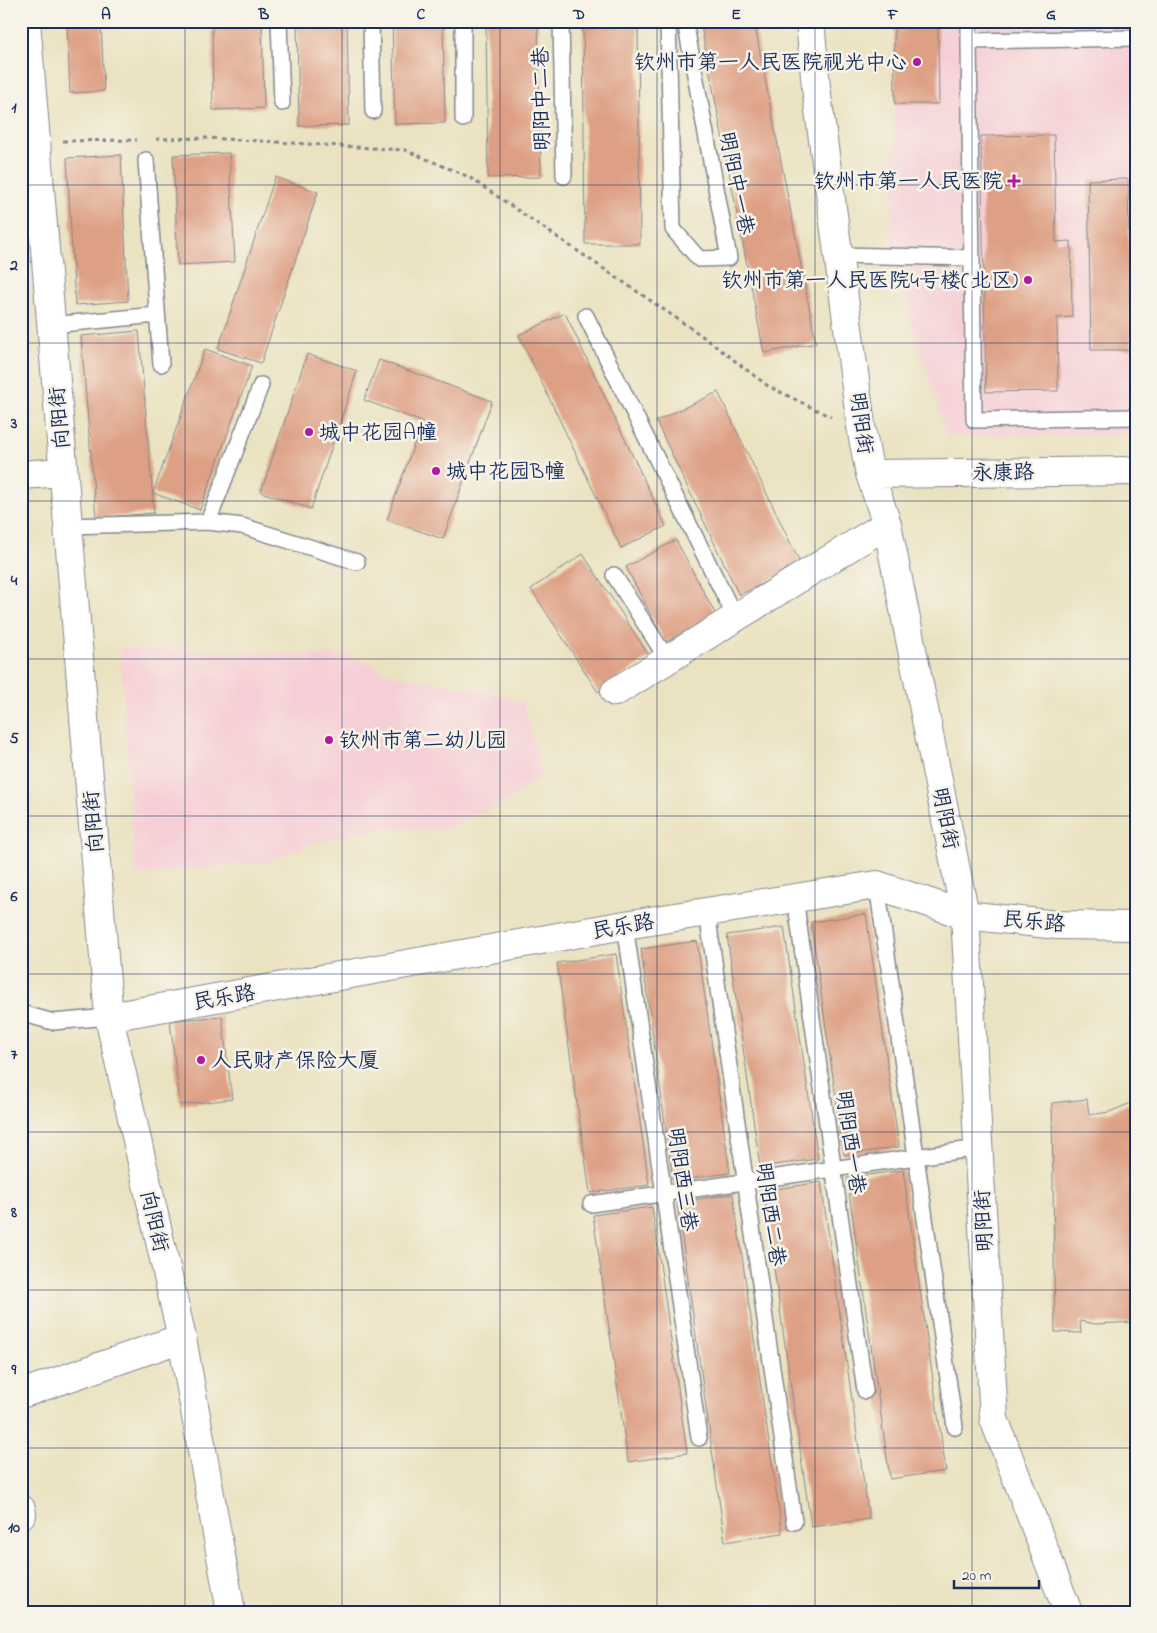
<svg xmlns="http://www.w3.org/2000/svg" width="1157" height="1633" viewBox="0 0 1157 1633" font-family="'Indie Flower','LXGW WenKai TC',sans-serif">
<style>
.built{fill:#f6cfd6}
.building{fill:#dea085}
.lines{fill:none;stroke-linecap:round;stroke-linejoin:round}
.service-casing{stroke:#82888f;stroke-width:18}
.minor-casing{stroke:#82888f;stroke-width:30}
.path{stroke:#82888f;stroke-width:3;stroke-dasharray:4 4;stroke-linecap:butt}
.service{stroke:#fff;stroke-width:15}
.minor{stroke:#fff;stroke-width:28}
.grid{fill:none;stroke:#1b2f5e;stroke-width:1;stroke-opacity:0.55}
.poi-dot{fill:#b5179e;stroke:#f7f3e8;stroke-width:2}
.labels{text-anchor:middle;stroke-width:5;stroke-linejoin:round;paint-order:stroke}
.poi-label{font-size:21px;fill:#1b2f5e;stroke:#f7f3e8;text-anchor:start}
.street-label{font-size:21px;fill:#1b2f5e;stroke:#f7f3e8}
.neatline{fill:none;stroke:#1b2f5e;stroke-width:2}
.grid-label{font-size:16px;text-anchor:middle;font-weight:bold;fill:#1b2f5e}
</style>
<rect width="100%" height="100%" fill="#f7f3e8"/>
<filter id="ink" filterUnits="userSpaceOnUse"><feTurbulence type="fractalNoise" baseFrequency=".02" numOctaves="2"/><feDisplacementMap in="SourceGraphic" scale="10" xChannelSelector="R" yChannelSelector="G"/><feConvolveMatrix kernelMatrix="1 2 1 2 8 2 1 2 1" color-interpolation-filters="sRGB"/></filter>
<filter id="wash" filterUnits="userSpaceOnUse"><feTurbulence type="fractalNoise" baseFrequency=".0096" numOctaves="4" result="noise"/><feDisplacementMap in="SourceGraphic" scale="20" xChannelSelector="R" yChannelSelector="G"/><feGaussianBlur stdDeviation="1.12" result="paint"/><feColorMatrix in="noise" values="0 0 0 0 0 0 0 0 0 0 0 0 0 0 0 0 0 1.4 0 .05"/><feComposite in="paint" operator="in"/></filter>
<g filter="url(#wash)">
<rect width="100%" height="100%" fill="#eae2c0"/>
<path class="built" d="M894,21H1136V435L947,436L891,257L895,104Z
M120,648L348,656L401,677L484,690L523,703L542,776L507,801L449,828L364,831L317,842L267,862L135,875Z"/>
<g id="blocks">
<path class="building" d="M67,21H101L104,91L70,93Z
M212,21H262L264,108L213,110Z
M297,21H347L349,125L299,126Z
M392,21H443L445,123L395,124Z
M486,21H538L541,177L488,178Z
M583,21H638L640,244H585Z
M700,21H754L816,343L764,353Z
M894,21H938L939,104H895Z
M1054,135L1056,242L1071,241L1072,317L1057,318L1058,391L986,392L981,136Z
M229,153L235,262L178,265L173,155Z
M121,155L128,301L75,305L67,158Z
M275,177L318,192L261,363L218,349Z
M1128,179L1131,350H1091L1088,180Z
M565,313L666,526L621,548L519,335Z
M139,331L154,513L96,518L81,336Z
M205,349L252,366L200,510L153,493Z
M307,354L357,371L311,509L261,492Z
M379,360L492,401L443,539L387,520L422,422L364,400Z
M718,392L801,565L739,595L656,421Z
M676,540L716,615L665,642L626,567Z
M583,554L650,657L598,692L531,589Z
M866,914L899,1147L844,1155L811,922Z
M784,927L818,1159L760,1167L727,935Z
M697,941L730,1173L673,1181L641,949Z
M616,954L649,1185L590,1193L557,963Z
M222,1016L232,1099L180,1105L170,1021Z
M1087,1099L1089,1115L1109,1112L1136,1101V1322L1095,1324L1080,1321L1081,1333L1055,1332L1052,1103Z
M903,1170L946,1471L890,1479L847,1178Z
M821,1182L869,1519L811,1527L763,1191Z
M733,1194L782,1533L725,1542L677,1202Z
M652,1207L687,1453L628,1462L593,1215Z"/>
</g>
</g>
<g filter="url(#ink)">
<use href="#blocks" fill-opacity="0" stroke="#82888f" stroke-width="1"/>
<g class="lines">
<g class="service-casing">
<path id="service" d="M279,21L282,103
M371,21L373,111
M561,21L564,176
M668,21L673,229L699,259L729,258L685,21
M969,21V41L1136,38
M969,41L974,420L1136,417
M463,119V21
M146,160L161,364
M839,255L972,258
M586,316L735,617
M51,325L157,315
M208,522L261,385
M68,526L208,522L242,526L357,562
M614,575L667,659
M877,885L955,1427
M795,898L865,1391
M707,912L794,1522
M625,925L699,1438
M21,1013L53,1022L109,1017
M591,1204L978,1148"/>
</g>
<g class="minor-casing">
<path id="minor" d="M26,21L109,1017L182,1338L231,1612
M810,21L816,87L862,433L870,474L887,524L965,915L994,1419L1068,1612
M870,474L1136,471
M21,475L63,472
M615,692L887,524
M109,1017L625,925L877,885L965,915L1057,925L1136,926
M21,1394L182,1338
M21,1509L22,1514"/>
</g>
<path class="path" d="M156,139L209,138L405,150L469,177L701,335L768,386L831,417
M63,141L137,140"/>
<use href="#service" class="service"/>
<use href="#minor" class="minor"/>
</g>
</g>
<path class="grid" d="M185,21V1612M342,21V1612M500,21V1612M657,21V1612M815,21V1612M972,21V1612M21,185H1136M21,343H1136M21,501H1136M21,659H1136M21,816H1136M21,974H1136M21,1132H1136M21,1290H1136M21,1448H1136"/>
<g class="poi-dot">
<circle cx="917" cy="62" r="5"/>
<path d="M1011.5 173.5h5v5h5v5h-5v5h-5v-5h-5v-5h5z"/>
<circle cx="1028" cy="280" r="5"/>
<circle cx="309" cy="432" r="5"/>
<circle cx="436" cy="471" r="5"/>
<circle cx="329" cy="740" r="5"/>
<circle cx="201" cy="1060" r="5"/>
</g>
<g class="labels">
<g class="poi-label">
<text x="907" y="69" text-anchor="end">钦州市第一人民医院视光中心</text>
<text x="1003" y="188" text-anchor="end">钦州市第一人民医院</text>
<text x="1018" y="287" text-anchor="end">钦州市第一人民医院4号楼(北区)</text>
<text x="319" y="439">城中花园A幢</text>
<text x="446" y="478">城中花园B幢</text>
<text x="339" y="747">钦州市第二幼儿园</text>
<text x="211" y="1067">人民财产保险大厦</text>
</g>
<g class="street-label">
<text transform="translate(541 99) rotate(-91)" y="7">明阳中二巷</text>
<text transform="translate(737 183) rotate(79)" y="7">明阳中一巷</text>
<text transform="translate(59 418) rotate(-95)" y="7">向阳街</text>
<text transform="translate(862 423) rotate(82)" y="7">明阳街</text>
<text transform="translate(1003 472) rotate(-1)" y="7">永康路</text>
<text transform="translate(946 818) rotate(79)" y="7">明阳街</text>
<text transform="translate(93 822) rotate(-95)" y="7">向阳街</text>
<text transform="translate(1034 921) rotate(5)" y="7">民乐路</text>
<text transform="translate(623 926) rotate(-10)" y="7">民乐路</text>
<text transform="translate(224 997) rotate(-10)" y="7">民乐路</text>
<text transform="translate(851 1142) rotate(82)" y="7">明阳西一巷</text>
<text transform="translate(683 1179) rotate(82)" y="7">明阳西三巷</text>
<text transform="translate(771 1214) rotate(82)" y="7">明阳西二巷</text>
<text transform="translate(155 1221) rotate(77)" y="7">向阳街</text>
<text transform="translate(983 1221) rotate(-93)" y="7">明阳街</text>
</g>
</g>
<rect width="1157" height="1633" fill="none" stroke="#f7f3e8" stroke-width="55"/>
<path d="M954 1580v8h85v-8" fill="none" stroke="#1b2f5e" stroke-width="2.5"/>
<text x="962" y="1580" font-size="15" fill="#1b2f5e" stroke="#f7f3e8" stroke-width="4" paint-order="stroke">20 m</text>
<rect x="28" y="28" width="1102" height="1578" class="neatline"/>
<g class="grid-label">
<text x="106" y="19">A</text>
<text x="264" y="19">B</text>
<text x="421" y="19">C</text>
<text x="579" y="19">D</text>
<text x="736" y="19">E</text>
<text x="893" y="19">F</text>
<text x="1051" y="19">G</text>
<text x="14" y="112">1</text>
<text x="14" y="270">2</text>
<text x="14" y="428">3</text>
<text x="14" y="585">4</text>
<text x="14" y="743">5</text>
<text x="14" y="901">6</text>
<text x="14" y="1059">7</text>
<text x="14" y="1217">8</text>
<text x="14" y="1374">9</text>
<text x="14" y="1532">10</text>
</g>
</svg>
